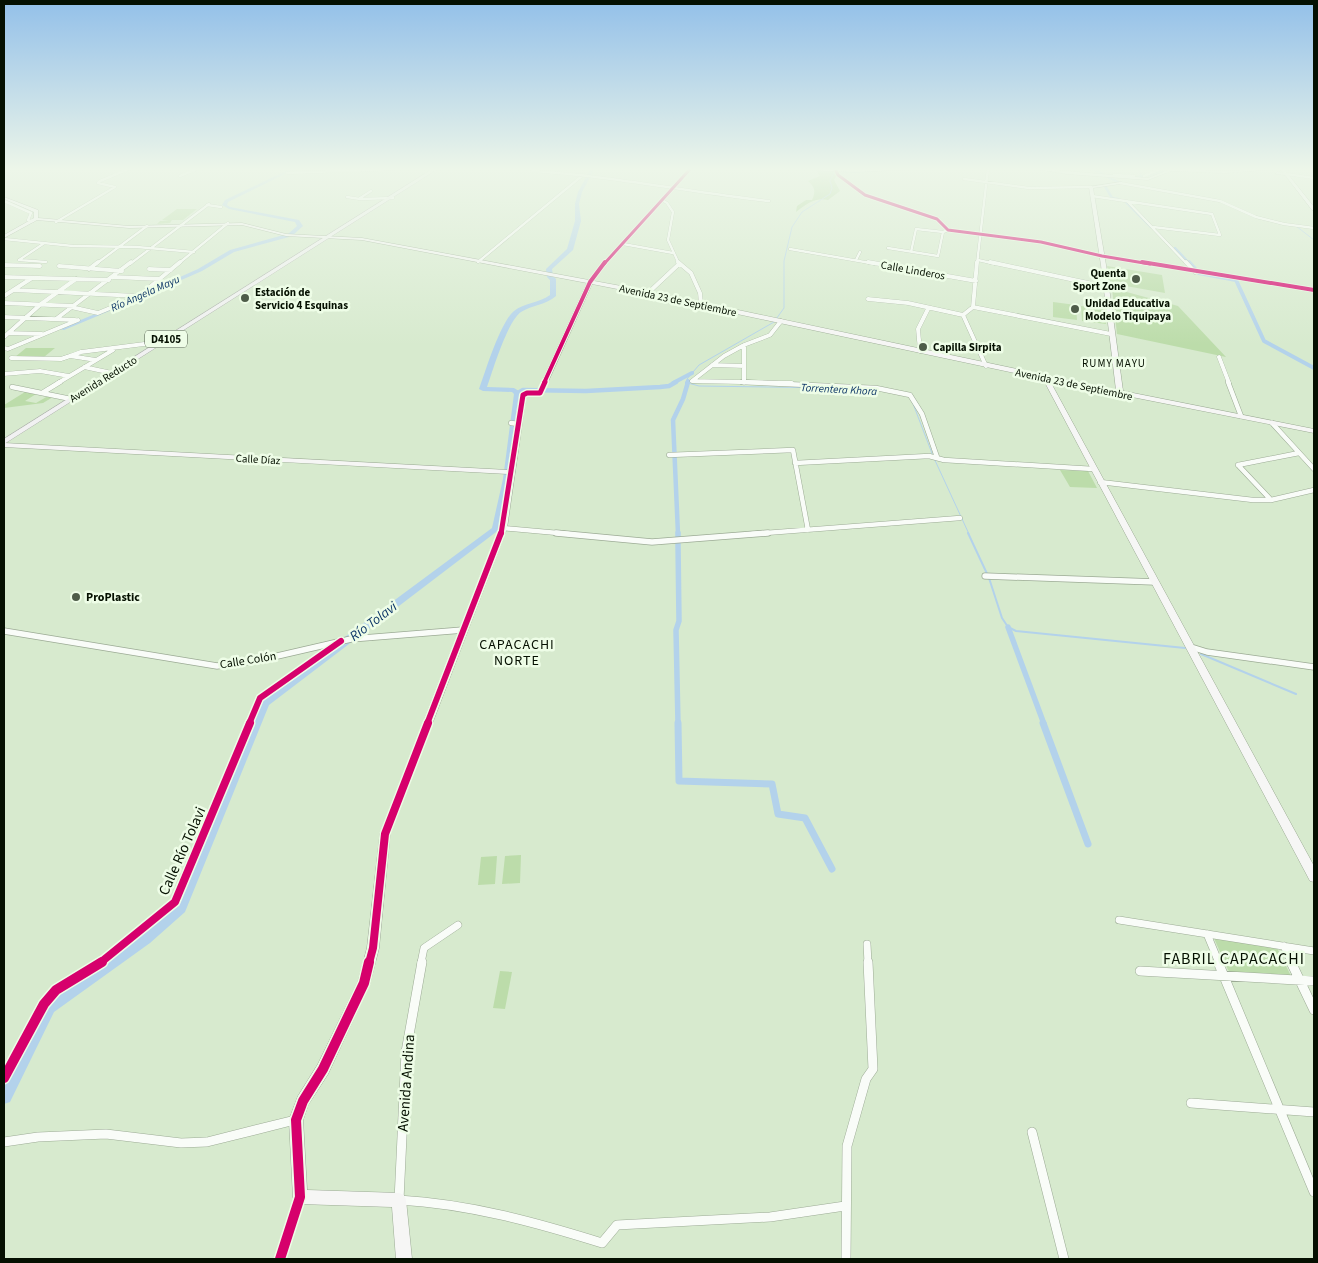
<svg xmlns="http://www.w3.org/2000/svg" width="1318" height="1263" viewBox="0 0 1318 1263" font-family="'Source Sans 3',sans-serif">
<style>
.green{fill:#bcdcaa}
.forest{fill:#add498}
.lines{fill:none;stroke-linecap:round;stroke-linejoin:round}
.stream-far1{stroke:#b3d2eb;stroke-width:1}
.stream{stroke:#b3d2eb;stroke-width:2}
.canal-far4{stroke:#b3d2eb;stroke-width:2.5}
.canal-far3{stroke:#b3d2eb;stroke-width:4}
.canal-far2{stroke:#b3d2eb;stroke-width:4.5}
.canal-far1{stroke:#b3d2eb;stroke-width:5.5}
.canal{stroke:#b3d2eb;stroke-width:7}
.river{fill:#b3d2eb;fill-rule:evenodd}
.street-far5-casing{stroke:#9cab95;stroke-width:3}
.street-far4-casing{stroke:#9cab95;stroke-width:4.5}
.street-far3-casing{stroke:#9cab95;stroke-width:5.5}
.street-far2-casing{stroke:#9cab95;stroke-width:7}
.street-far1-casing{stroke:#9cab95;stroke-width:8}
.street-casing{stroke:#9cab95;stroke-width:10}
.secondary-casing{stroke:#9cab95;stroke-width:1}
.primary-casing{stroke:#b0b3af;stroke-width:1}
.street-far5{stroke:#f9fcf8;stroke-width:2.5}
.street-far4{stroke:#f9fcf8;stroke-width:4}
.street-far3{stroke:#f9fcf8;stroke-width:4.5}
.street-far2{stroke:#f9fcf8;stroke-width:5.5}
.street-far1{stroke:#f9fcf8;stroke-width:7}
.street{stroke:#f9fcf8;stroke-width:9}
.secondary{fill:#f6f6f5;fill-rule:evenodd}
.primary{fill:#f1f1f2;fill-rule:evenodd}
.cycleway-far5-casing{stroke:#eefde7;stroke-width:4.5}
.cycleway-far4-casing{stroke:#eefde7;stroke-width:5.5}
.cycleway-far3-casing{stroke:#eefde7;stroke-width:8}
.cycleway-far2-casing{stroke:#eefde7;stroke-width:9}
.cycleway-far1-casing{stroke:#eefde7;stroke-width:11}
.cycleway-casing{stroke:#eefde7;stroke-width:13}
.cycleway-far5{stroke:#d6006c;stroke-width:3}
.cycleway-far4{stroke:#d6006c;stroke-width:4}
.cycleway-far3{stroke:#d6006c;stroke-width:5}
.cycleway-far2{stroke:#d6006c;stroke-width:6}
.cycleway-far1{stroke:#d6006c;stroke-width:8}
.cycleway{stroke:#d6006c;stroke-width:10}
.poi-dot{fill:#4e5c49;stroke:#eefde7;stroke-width:2}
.labels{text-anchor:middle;stroke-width:5;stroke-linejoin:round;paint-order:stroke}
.far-street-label{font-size:11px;fill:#051001;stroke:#eefde7}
.far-poi-label{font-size:11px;font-weight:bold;fill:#051001;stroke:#eefde7;text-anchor:start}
.far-water-label{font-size:11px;font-style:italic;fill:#0d3667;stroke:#eefde7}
.shield{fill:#eefde7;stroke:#4b5746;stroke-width:1}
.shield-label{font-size:11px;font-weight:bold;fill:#051001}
.far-neighbourhood-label{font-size:11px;letter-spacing:1px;fill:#051001;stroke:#eefde7}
.poi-label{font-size:12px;font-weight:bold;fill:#051001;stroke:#eefde7;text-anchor:start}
.street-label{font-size:12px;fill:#051001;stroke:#eefde7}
.water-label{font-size:14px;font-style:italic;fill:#0d3667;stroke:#eefde7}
.neighbourhood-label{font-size:14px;letter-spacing:1px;fill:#051001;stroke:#eefde7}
.near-street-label{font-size:15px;fill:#051001;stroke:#eefde7}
.near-neighbourhood-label{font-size:16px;letter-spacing:1px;fill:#051001;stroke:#eefde7}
</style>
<rect width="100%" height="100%" fill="#d7eace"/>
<path class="green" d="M177,209H197L183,220H172L170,223L157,224L160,221H169L162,220Z
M1107,266L1162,275L1165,293L1109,283Z
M1112,288L1178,306L1226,357L1117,334Z
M1053,302L1076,305L1077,320L1053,317Z
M1081,306L1105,309L1106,324L1082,321Z
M26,348H55L44,357H15Z
M25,392L36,394L25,401L36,403L48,396L53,397L43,403L4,408V405Z
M1060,470L1088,471L1097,488L1070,487Z
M521,855L520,883L502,884L505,856Z
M497,856L495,884L478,885L481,857Z
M1213,936L1276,946L1291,976L1232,973L1228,970Z
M500,971L512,972L505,1009L493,1008Z"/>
<path class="forest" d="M816,170L833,172L837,175L834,180L840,191L828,200C816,197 806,204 796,212L797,206L806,200H812C816,192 815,187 808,181L820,176Z"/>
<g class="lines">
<path class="stream-far1" d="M836,168L830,181L832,188L830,194L802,212L792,227L784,261V308L774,322L699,365L687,379L688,383L699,386L838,388
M1138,168L1142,178
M1296,226L1314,240
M912,401L933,456L969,534"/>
<path class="stream" d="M968,533L989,578L1002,618L1008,627L1016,631L1185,648
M1201,654L1296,694"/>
<path class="canal-far4" d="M1090,168L1103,174
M1265,169L1281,168
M840,171L855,172L897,168
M1108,177L1118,182
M1139,177L1173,169
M1105,186L1112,198L1118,199
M1126,202L1151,227
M1175,248L1190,264"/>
<path class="canal-far3" d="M1189,262L1197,271
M1199,273L1236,280L1264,341L1314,368
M673,383L692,373
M687,383L688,381"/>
<path class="canal-far2" d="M518,393L523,390L586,391L660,387L669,386L676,382
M678,534L673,420L683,399L688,382"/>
<path class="canal-far1" d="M678,533V537
M1008,627L1044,724
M678,724L676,630L679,621L678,544"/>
<path class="canal" d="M678,723L679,781L772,784L778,814L805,818L832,869
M1043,723L1088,844"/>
<path class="river" d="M292,168H297L228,202L227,205L230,207L299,220L303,226L293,235L288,234L297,226L295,222L229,209L222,205L225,200Z
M591,168H595L582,192L579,204L581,221L573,250L552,269L553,276L556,279V296C546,305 532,305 521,312C507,322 493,370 487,387L514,388L522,393L512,479L500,529L269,705L185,912L150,943L54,1012L10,1102L4,1104V1080L44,1002L140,933L175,902L261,699L492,528L503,479L514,394L512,392L483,391L479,389C486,370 500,323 514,311C524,303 539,303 550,295V280L547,277L546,269L567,249L575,221V204L578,192Z
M287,234L289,235V237L234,252L202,271L131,302L126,301L198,269L230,250Z
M107,309L112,310L64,330L59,329Z"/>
<g class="street-far5-casing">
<path id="street-far5" d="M839,168L836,171L838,175L865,195L937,219L948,230L1041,242L1102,256L1150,264
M1040,168L1058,171
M1251,169L1267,168
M1282,169L1286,174L1314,178
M532,171C612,176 690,192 769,201
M287,173L394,169
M1114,175L1134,176
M180,176L199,168
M1144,176L1160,169L1172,168
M964,179L1029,188L1091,187
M100,181L131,168
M1120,183L1220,201L1256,217L1284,224L1314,228
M1092,196L1212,214L1220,235L1153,227
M347,197L360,199L393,198
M360,198L371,191
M662,200L667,203L673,212L668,240L679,264
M4,201L31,213L28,220L33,221
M1128,202L1187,264
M207,205L221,207
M56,222L115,187L98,183L100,181
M4,239L73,246L137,247L194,252
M623,244L673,253
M888,248L938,256L943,232L948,230
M790,249L876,264
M911,252L916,229L943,232
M19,260L43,244
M19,260L46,262
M856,260L860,252
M978,260L996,264
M478,262L583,175
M96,264L147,226
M130,264L209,204
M178,264L228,223
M604,264L691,168
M977,264L988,168"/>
</g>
<g class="street-far4-casing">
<path id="street-far4" d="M678,262L691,273L700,293L701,304
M868,262L976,281
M990,262L1107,287
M1142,262L1314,290
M1186,262L1195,272
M4,265L40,266
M59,266L122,271
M89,269L98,262
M149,269L171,270
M4,277L109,280
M113,277L160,279
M590,282L605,262
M13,290L138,296
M648,293L679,264
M4,296L32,278
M868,299L908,303L963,315L973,307L977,262
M4,303L74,306
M71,307L98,313L139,296L180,262
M973,307L1111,334
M963,315L986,366
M4,317L75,320
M56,319L131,262
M8,333L42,334
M4,337L41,304L76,279
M744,345V383
M4,348L8,349L78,320
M920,351L918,329L928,309
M70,356L81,352L152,343L158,344
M1219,357L1229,383
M11,358L61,359L70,356L96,360
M712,365L744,366
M84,367L112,373
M4,374L40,371L69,376
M692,381L792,383
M692,381L724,356L744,345L770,335L781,321
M58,383L113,350"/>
</g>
<g class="street-far3-casing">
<path id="street-far3" d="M742,382L876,388L910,395L922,414L937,457
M1228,382L1241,416
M12,387L71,399
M42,393L60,382
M511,423L518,424
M1272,423L1314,469
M669,455L793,450L808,530
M795,463L929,456L944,460L1093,469
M1238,465L1299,453
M1238,465L1271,500
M1100,482L1253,500H1271L1314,490
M503,528L569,534
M752,534L960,518"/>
</g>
<g class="street-far2-casing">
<path id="street-far2" d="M556,533L652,542L768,533
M985,576L1155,582
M4,631L217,666L260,660L351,639L463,630
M1191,647L1207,652L1314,667
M249,724L260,698L341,641"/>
</g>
<g class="street-far1-casing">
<path id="street-far1" d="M1119,920L1314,951
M1207,934L1219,963
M867,944L868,963
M1284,946L1292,963
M100,963L175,902L250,723
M421,963L424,948L458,925"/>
</g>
<g class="street-casing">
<path id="street" d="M422,962L406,1052L399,1200C469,1204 535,1222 602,1243L617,1225L770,1217L845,1206
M1218,962L1314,1192
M1291,962L1314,1010
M1140,971L1314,981
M4,1078L44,1004L56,990L102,962
M1191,1103L1314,1112
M1032,1132L1064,1259
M4,1142L38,1137L106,1134L181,1143L207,1142L295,1120
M280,1259L300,1197
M846,1259L847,1146L866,1079L873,1069L868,962"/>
</g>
<g class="secondary-casing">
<path id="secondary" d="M808,168L857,170L935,168L857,172L826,171Z
M1030,168L1148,178L1171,169L1225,171L1290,168L1225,173L1171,171L1148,180L1067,174Z
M1277,172L1287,173L1314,207V210H1312L1285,175L1276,174Z
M1121,182L1120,184L1093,188L1106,265L1123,391L1314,429V433L1122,395L1120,396L1117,394L1050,381L1314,866V882L1310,881L1043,379L648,295L592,284L543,393L540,395L526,396L507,528L390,834L379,948L370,983L328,1074L308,1105L303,1120L307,1190L399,1193L404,1195L406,1200L412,1259H396L392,1207L300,1204L295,1202L293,1197L289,1120L298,1096L318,1064L358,982L367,948L380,834L499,528L508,474L4,447V443L508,470L520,395L527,391H538L587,283L362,240L286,236L242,225L129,228L37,220L4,238V235L34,218V212L4,199V197L38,210V218L129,226L242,223L286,234L362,238L648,291L1116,390L1101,265L1089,187Z"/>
</g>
<g class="primary-casing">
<path id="primary" d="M434,168H439L4,444V439Z"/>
</g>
<use href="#street-far5" class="street-far5"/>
<use href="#street-far4" class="street-far4"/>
<use href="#street-far3" class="street-far3"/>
<use href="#street-far2" class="street-far2"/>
<use href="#street-far1" class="street-far1"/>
<use href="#street" class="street"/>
<use href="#secondary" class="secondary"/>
<use href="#primary" class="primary"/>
<g class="cycleway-far5-casing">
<path id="cycleway-far5" d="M836,171L838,175L865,195L937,219L948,230L1041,242L1102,256L1150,264
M604,264L691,168"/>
</g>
<g class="cycleway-far4-casing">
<path id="cycleway-far4" d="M1142,262L1314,290
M544,383L590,282L605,262"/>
</g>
<g class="cycleway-far3-casing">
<path id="cycleway-far3" d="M501,534L523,395L527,393H540L545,382"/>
</g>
<g class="cycleway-far2-casing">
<path id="cycleway-far2" d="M249,724L260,698L341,641
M427,724L501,533"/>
</g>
<g class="cycleway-far1-casing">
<path id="cycleway-far1" d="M100,963L175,902L250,723
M369,963L373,948L385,834L428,723"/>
</g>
<g class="cycleway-casing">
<path id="cycleway" d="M4,1078L44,1004L56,990L102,962
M280,1259L300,1197L296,1120L303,1101L323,1069L364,983L369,962"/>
</g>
<use href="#cycleway-far5" class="cycleway-far5"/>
<use href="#cycleway-far4" class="cycleway-far4"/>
<use href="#cycleway-far3" class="cycleway-far3"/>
<use href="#cycleway-far2" class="cycleway-far2"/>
<use href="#cycleway-far1" class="cycleway-far1"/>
<use href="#cycleway" class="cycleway"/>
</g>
<linearGradient id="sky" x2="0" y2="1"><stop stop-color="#93c0e9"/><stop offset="0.49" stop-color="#edf6e9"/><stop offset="1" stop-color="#edf6e9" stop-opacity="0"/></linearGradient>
<rect width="1318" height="345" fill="url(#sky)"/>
<g class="poi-dot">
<circle cx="1136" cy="279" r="5"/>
<circle cx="245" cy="298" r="5"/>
<circle cx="1075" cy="309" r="5"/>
<circle cx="923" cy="347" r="5"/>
<circle cx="76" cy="597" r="5"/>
</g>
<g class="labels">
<g class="far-street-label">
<text transform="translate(913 270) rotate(10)" y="4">Calle Linderos</text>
<text transform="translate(678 300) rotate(12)" y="4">Avenida 23 de Septiembre</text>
<text transform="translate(103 379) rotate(-32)" y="4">Avenida Reducto</text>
<text transform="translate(1074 384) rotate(12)" y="4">Avenida 23 de Septiembre</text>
<text transform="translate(258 459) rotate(3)" y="4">Calle Díaz</text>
</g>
<g class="far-poi-label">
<text x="1126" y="277" text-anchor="end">Quenta<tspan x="1126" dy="13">Sport Zone</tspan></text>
<text x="255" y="296">Estación de<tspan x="255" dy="13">Servicio 4 Esquinas</tspan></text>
<text x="1085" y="307">Unidad Educativa<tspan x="1085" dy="13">Modelo Tiquipaya</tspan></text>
<text x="933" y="351">Capilla Sirpita</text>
</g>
<g class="far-water-label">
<text transform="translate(145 293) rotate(-24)" y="4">Río Angela Mayu</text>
<text transform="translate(839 389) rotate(3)" y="4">Torrentera Khora</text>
</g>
<rect class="shield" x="145" y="330.5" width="42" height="17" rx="4"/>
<g class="shield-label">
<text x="166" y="343">D4105</text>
</g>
<g class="far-neighbourhood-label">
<text x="1114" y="367">RUMY MAYU</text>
</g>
<g class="poi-label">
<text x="86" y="601">ProPlastic</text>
</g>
<g class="street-label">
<text transform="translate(248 660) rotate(-9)" y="4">Calle Colón</text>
</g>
<g class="water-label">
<text transform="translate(373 621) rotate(-37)" y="5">Río Tolavi</text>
</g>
<g class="neighbourhood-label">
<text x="517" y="649">CAPACACHI<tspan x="517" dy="16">NORTE</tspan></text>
</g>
<g class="near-street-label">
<text transform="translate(182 851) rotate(-66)" y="5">Calle Río Tolavi</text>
<text transform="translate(406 1083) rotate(-86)" y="5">Avenida Andina</text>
</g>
<g class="near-neighbourhood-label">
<text x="1234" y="964">FABRIL CAPACACHI</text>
</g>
</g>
<rect width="1318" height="1263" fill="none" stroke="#051001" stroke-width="10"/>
</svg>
